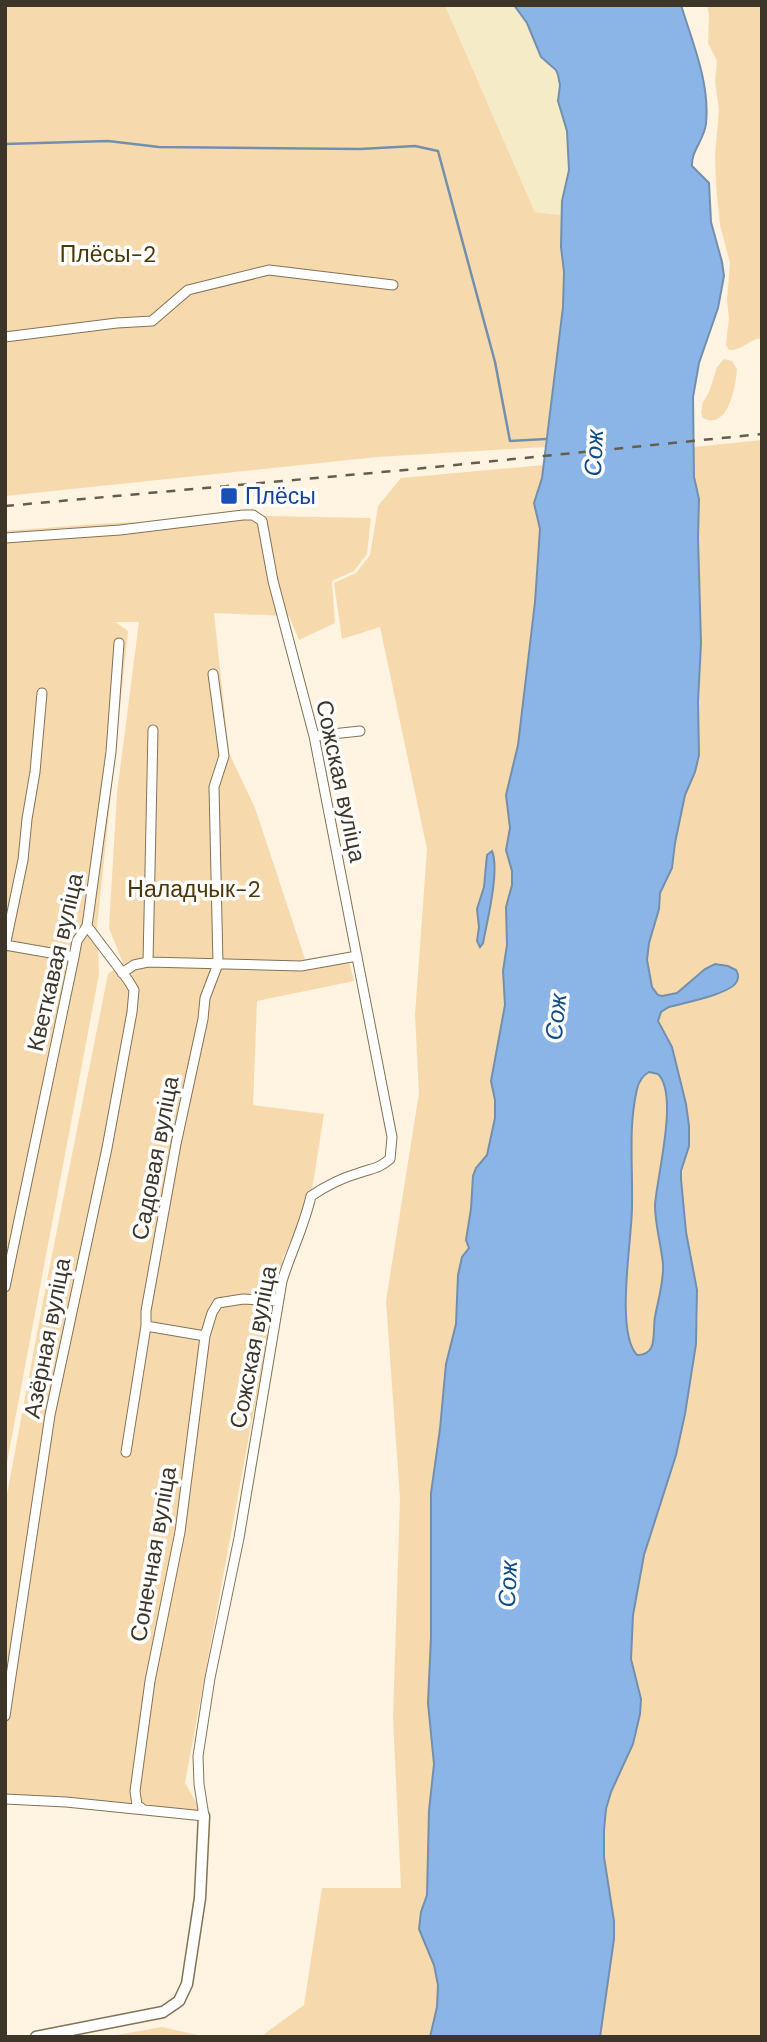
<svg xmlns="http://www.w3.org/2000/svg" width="767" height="2042" viewBox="0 0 767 2042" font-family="'DM Sans',sans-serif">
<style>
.green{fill:#f6daad}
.sand{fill:#f5ebc6}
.water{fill:#8bb5e7;stroke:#738fae;stroke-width:2;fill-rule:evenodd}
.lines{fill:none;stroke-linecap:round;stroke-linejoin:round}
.stream{stroke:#738fae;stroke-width:2.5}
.minor-casing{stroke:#837256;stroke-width:11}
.tertiary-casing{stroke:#837256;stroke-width:13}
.minor{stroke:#fff;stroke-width:9}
.tertiary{stroke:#fff;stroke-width:10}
.rail{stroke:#655d4f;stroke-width:2.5;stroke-dasharray:9 9;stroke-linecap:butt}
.transit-dot{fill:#1a4fb4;stroke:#fff;stroke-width:2.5}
.labels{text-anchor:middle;stroke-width:7;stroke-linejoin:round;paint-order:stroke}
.park-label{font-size:23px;fill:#4d3605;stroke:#fff}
.transit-label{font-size:23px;fill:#164399;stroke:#fff;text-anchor:start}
.street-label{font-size:23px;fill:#3c3528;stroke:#fff}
.water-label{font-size:24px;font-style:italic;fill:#0f4b86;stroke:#fff}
</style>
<rect width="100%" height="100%" fill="#fff3e1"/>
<path class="green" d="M5,5H445L535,212L563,215L561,247L564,272L563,308L545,447L377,457L5,496Z
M707,5H762V338C749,339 742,351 729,350L726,345L729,318L727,300L730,263L720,225L716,185L715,156L719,110L715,82L717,61L708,43L709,14Z
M724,359L732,361L737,369C736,386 728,431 703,418L701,413L703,402L709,392L717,367Z
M762,440V2037H600L614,1939V1921L604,1857V1830L606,1809L611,1792L633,1744L640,1714L641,1699L631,1659L633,1615L644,1555L676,1455L692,1376L698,1316L697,1289L686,1232L681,1179L689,1136L688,1115L672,1047L660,1025L658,1017L661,1012L669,1007L721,992L738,974L732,968L715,964L705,969L677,993L662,996L658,995L652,987L647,960L649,943L659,909L660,894L673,860L675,843L685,795L695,772L701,655L698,525L693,447Z
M544,465L541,483L534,503L540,529L535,602L518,745L506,795L510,828L506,850L512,871V885L506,907L507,945L503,971L505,1005L491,1081L495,1100V1118L487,1155L476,1168L473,1176L471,1209L466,1240L469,1248L462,1257L458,1275L456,1324L446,1364L440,1429L432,1484L431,1637L428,1703L434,1764L429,1811L427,1895L419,1929L434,1965L438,1985L437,2007L430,2037H260L304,2005L322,1888H401L393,1717L400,1498L386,1301L419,1093L415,1015L427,849L380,627L342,639L334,583L356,573L370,555L378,506L401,478Z
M267,516L371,518L367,554L354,571L332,581L335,623L299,640L289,616L214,613L229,753L255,808L305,959L347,953L354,981L257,1001L253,1105L324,1114L311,1196L283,1258L278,1301L251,1425L185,1783L204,1816L5,1800V1505L47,1280L108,974L123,963L109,928L117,793L139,622H115L128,631L97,927L99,974L5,1473V531L97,524Z
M649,1072L658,1074C679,1094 655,1180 655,1211C655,1229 662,1246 663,1264C664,1283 659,1299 655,1317C652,1332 659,1355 637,1355C615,1332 632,1239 632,1207C633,1168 628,1128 637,1089C639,1081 641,1076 649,1072Z
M162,2027L207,2037H105Z"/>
<path class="sand" d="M445,5H514L527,23L541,57L556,70L560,80L558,101L567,131L569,164L562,197L563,215L535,212Z"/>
<path class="water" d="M514,5H681C693,44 710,83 706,124C704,140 691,151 692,166L709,183L711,222L722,262L724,276L718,308L699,363L693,397L694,477L699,499L698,538L701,643L698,702L699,755L695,772L685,795L675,843L672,868L660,893L659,909L649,943L647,960L652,987L658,995L662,996L677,993L705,969L715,964L728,966L736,970C738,974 739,976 737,981C732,994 683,1003 669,1007L661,1012L658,1021L672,1047L686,1104L689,1126V1146L681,1171V1179L686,1232L697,1290L696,1344L685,1414L676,1455L644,1555L633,1615L631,1659L641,1699L640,1714L633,1744L611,1792L606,1809L604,1830V1857L614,1921V1939L600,2037H430L437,2007L438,1985L434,1965L419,1929L421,1912L427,1895L429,1811L434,1764L428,1703L431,1637V1493L440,1429L446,1364L456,1324L458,1275L462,1257L469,1248L466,1240L471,1209L473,1176L476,1168L487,1155L495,1118V1100L491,1081L505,1005L503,971L507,945L506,907L512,885V871L506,850L510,828L506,795L518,745L535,602L540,529L534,503L542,478L563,307L564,272L561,247L562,201L569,170L567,131L558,101L560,85L558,75L556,70L541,57L527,23ZM649,1072L658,1074C679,1094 657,1176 655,1205C655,1225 661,1244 663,1264C664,1283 658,1299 655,1317C652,1332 659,1355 637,1355C615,1332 632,1239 632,1207C633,1168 628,1127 637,1089C639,1081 642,1076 649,1072Z
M492,851C500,870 487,922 483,943L480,947L477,941L479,927L477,909L484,887L487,855Z"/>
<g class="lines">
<path class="stream" d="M5,144L108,141L159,147L360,149L415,146L438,151L495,362L510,441L546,439"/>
<g class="minor-casing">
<path id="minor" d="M5,337L117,323L152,321L188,290L269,270L393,285
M5,538L120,530L243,515H253L262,521L273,581L314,736L392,1137L390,1159C378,1169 373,1168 359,1173C341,1178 326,1186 311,1196C304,1227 291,1252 282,1281L239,1538L210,1678L198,1756L199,1784L204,1816L66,1802L5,1799
M314,736L360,731
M5,945L74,957
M5,946L23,860L27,819L35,772L42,693
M148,962L153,730
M122,973L134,965L148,962L301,966L357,956
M5,1287L74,957L77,941L87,926L111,752L119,643
M205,1336L146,1326V1311L176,1144L203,1019L205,998L218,964L214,787L224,756L213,674
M126,1452L146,1326
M5,1716L50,1415L107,1148L132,1012L134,990L128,980L87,926
M144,1810L137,1805L135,1791L150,1681L180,1532L205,1336L212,1313L218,1303L243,1299L278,1301"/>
</g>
<g class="tertiary-casing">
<path id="tertiary" d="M36,2037L163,2012L179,2001L187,1984L200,1898L204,1816"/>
</g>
<use href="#minor" class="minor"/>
<use href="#tertiary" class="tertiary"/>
<path class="rail" d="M5,506L405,470L762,434"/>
</g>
<rect class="transit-dot" x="220" y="487" width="18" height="18" rx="3.5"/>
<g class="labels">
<g class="park-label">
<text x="108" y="262">Плёсы-2</text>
<text x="194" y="897">Наладчык-2</text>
</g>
<g class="transit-label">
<text x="245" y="504">Плёсы</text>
</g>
<g class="street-label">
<text transform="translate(341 781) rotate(78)" y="8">Сожская вуліца</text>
<text transform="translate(55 962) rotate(-77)" y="8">Кветкавая вуліца</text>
<text transform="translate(155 1158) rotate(-79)" y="8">Садовая вуліца</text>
<text transform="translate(47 1338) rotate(-79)" y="8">Азёрная вуліца</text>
<text transform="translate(253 1347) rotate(-79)" y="8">Сожская вуліца</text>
<text transform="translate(153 1554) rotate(-80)" y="8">Сонечная вуліца</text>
</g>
<g class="water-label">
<text transform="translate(594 453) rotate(-87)" y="8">Сож</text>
<text transform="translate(556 1017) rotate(-84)" y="8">Сож</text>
<text transform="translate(508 1584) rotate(-87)" y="8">Сож</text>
</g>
</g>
<rect width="767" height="2042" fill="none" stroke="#3c3528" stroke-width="14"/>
</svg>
